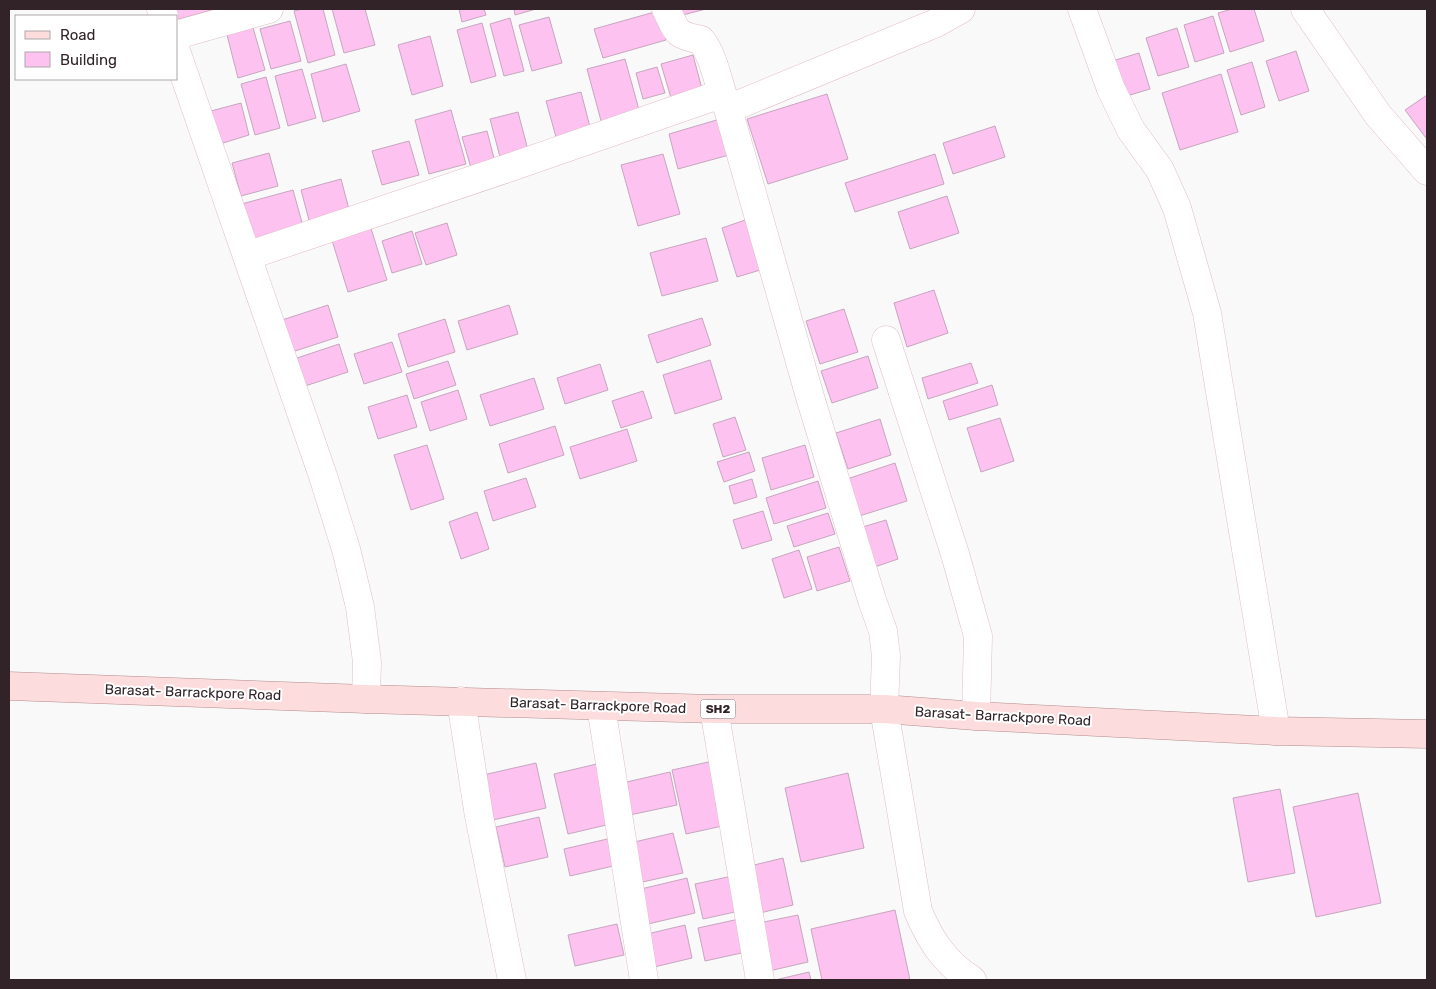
<svg xmlns="http://www.w3.org/2000/svg" width="1436" height="989" viewBox="0 0 1436 989" font-family="Rubik,sans-serif">
<style>
.building{fill:#fec2f0;stroke:#c6a6be}
.lines{fill:none;stroke-linecap:round;stroke-linejoin:round}
.minor-casing{stroke:#e4bcc9;stroke-width:29}
.tertiary-casing{stroke:#e4bcc9;stroke-width:29}
.primary-casing{stroke:#b48c8d;stroke-width:29}
.minor{stroke:#fff;stroke-width:28}
.tertiary{stroke:#fff;stroke-width:28}
.primary{stroke:#fcdcdc;stroke-width:28}
.labels{text-anchor:middle;stroke-width:4;stroke-linejoin:round;paint-order:stroke}
.shield{fill:#fff;stroke:#706568;stroke-width:1}
.shield-label{font-size:12px;font-weight:bold;fill:#322328}
.street-label{font-size:14px;fill:#322328;stroke:#fff}
</style>
<rect width="100%" height="100%" fill="#f9f9f9"/>
<path class="building" d="M168,9H216L176,20Z
M302,9H323L335,55L308,63L294,11Z
M332,9H365L375,45L344,53Z
M459,9H484L486,15L462,22Z
M514,9H536L515,15Z
M672,9H706L675,17Z
M1232,9H1254L1264,41L1230,52L1218,13Z
M658,11L666,40L603,58L594,29Z
M1213,16L1224,53L1195,62L1184,25Z
M549,17L562,63L532,71L519,25Z
M510,18L524,71L504,76L490,24Z
M290,21L301,61L271,69L260,29Z
M482,23L496,76L471,83L457,30Z
M252,24L265,70L238,78L226,31Z
M1177,28L1189,67L1158,76L1146,38Z
M430,36L443,86L412,95L398,45Z
M1296,51L1309,91L1279,101L1266,61Z
M1139,53L1150,89L1120,98L1109,62Z
M693,55L702,89L671,98L661,64Z
M625,59L641,117L603,128L587,69Z
M1252,62L1265,107L1241,115L1227,70Z
M346,64L360,111L323,122L311,74Z
M657,67L665,93L643,99L636,73Z
M302,69L316,118L288,126L275,76Z
M1221,74L1238,132L1180,150L1162,93Z
M266,77L280,128L255,135L241,84Z
M581,92L590,127L556,137L546,101Z
M827,94L848,159L768,184L747,119Z
M1427,95V137L1426,138L1405,110Z
M241,103L249,135L220,144L211,111Z
M451,110L466,164L429,174L415,120Z
M518,112L528,150L500,157L490,119Z
M720,119L729,155L678,169L669,134Z
M995,126L1005,157L953,174L943,143Z
M487,131L495,162L471,168L462,137Z
M409,141L419,175L382,185L372,151Z
M269,153L278,186L241,196L232,163Z
M663,154L680,214L638,226L621,165Z
M935,154L944,184L855,212L845,183Z
M341,179L350,213L310,224L301,190Z
M293,190L303,226L248,241L238,205Z
M947,196L959,233L910,249L898,212Z
M751,218L767,268L737,277L722,228Z
M447,223L457,255L426,265L415,233Z
M370,225L387,280L348,292L331,237Z
M412,231L422,264L392,273L382,241Z
M706,238L718,281L662,296L650,253Z
M934,290L948,333L907,347L894,303Z
M328,305L338,337L289,353L279,321Z
M509,305L518,334L467,350L458,321Z
M844,309L858,352L820,364L806,321Z
M702,318L711,345L657,363L648,335Z
M445,319L455,352L408,367L398,334Z
M392,342L402,372L364,384L354,354Z
M339,344L348,372L305,386L297,358Z
M868,356L878,388L832,403L821,371Z
M710,360L722,399L675,414L663,375Z
M448,361L456,385L414,399L406,374Z
M971,363L978,383L928,399L922,378Z
M600,364L608,390L565,404L557,378Z
M534,378L544,409L490,426L480,395Z
M992,385L998,405L949,420L943,401Z
M458,390L467,419L430,431L421,402Z
M643,391L652,418L621,428L612,401Z
M407,395L417,427L378,439L368,407Z
M735,417L746,450L723,457L713,424Z
M1000,418L1014,461L981,472L967,428Z
M880,419L891,455L848,469L836,433Z
M555,426L564,455L508,473L499,444Z
M627,429L637,461L580,479L570,447Z
M427,445L444,499L411,510L394,455Z
M805,445L814,477L771,490L762,458Z
M749,452L755,471L724,482L717,462Z
M895,463L907,501L853,518L841,481Z
M526,478L536,507L493,521L484,491Z
M752,479L757,497L734,504L729,486Z
M818,481L826,508L774,524L766,498Z
M763,511L772,540L742,549L733,520Z
M477,512L489,549L461,559L449,522Z
M828,513L835,534L794,547L787,526Z
M886,520L898,559L869,569L856,529Z
M839,547L850,581L817,591L807,557Z
M799,550L812,589L784,598L772,559Z
M713,761L727,825L686,834L672,770Z
M536,763L546,808L493,820L483,775Z
M601,763L615,823L568,834L554,774Z
M670,772L677,805L625,816L618,784Z
M848,773L864,848L801,862L785,788Z
M1280,789L1295,873L1248,882L1233,798Z
M1358,793L1381,903L1316,917L1293,807Z
M539,817L548,857L505,867L496,827Z
M673,833L683,873L638,883L630,843Z
M616,837L622,864L570,876L564,849Z
M783,858L793,905L760,913L750,866Z
M737,875L744,910L703,919L695,884Z
M687,878L695,913L648,924L641,889Z
M895,910L910,980H822L811,929Z
M798,915L808,962L769,971L759,923Z
M739,919L746,952L705,961L698,928Z
M617,924L624,955L575,966L568,935Z
M685,925L692,958L650,968L643,935Z
M809,972L811,980H775Z"/>
<g class="lines">
<g class="minor-casing">
<path id="minor" d="M161,9L164,16
M666,9C678,33 674,34 701,40C716,59 718,87 728,109
M1082,9L1111,89L1131,130L1160,170L1177,208L1207,313L1276,731
M1305,9L1378,115L1427,171
M176,35L269,9
M176,51L323,476L346,549L360,607L367,662L366,699
M247,256L511,167L721,94
M886,340L955,554L978,636L976,716
M461,701L479,816L512,980
M601,706L644,980
M714,709L760,980
M884,709L886,656L883,631L872,600L810,397L728,109L936,23L961,9"/>
</g>
<g class="tertiary-casing">
<path id="tertiary" d="M884,709L918,911C930,940 945,963 972,980"/>
</g>
<g class="primary-casing">
<path id="primary" d="M9,686L366,699L714,709H884L976,716L1276,731L1427,734"/>
</g>
<use href="#minor" class="minor"/>
<use href="#tertiary" class="tertiary"/>
<use href="#primary" class="primary"/>
</g>
<g class="labels">
<rect class="shield" x="700.5" y="699.5" width="35" height="19" rx="4"/>
<g class="shield-label">
<text x="718" y="713">SH2</text>
</g>
<g class="street-label">
<text transform="translate(193 692) rotate(2)" y="5">Barasat- Barrackpore Road</text>
<text transform="translate(598 705) rotate(2)" y="5">Barasat- Barrackpore Road</text>
<text transform="translate(1003 716) rotate(3)" y="5">Barasat- Barrackpore Road</text>
</g>
</g>
<rect width="1436" height="989" fill="none" stroke="#322328" stroke-width="20"/>
<rect x="15" y="15" width="162" height="65" fill="#ffffff" stroke="#ada7a9"/>
<rect x="25" y="31" width="25" height="8" fill="#fcdcdc" stroke="#ada7a9"/>
<text x="60" y="40" font-size="15" fill="#322328">Road</text>
<rect x="25" y="52" width="25" height="15" fill="#fec2f0" stroke="#ada7a9"/>
<text x="60" y="65" font-size="15" fill="#322328">Building</text>
</svg>
